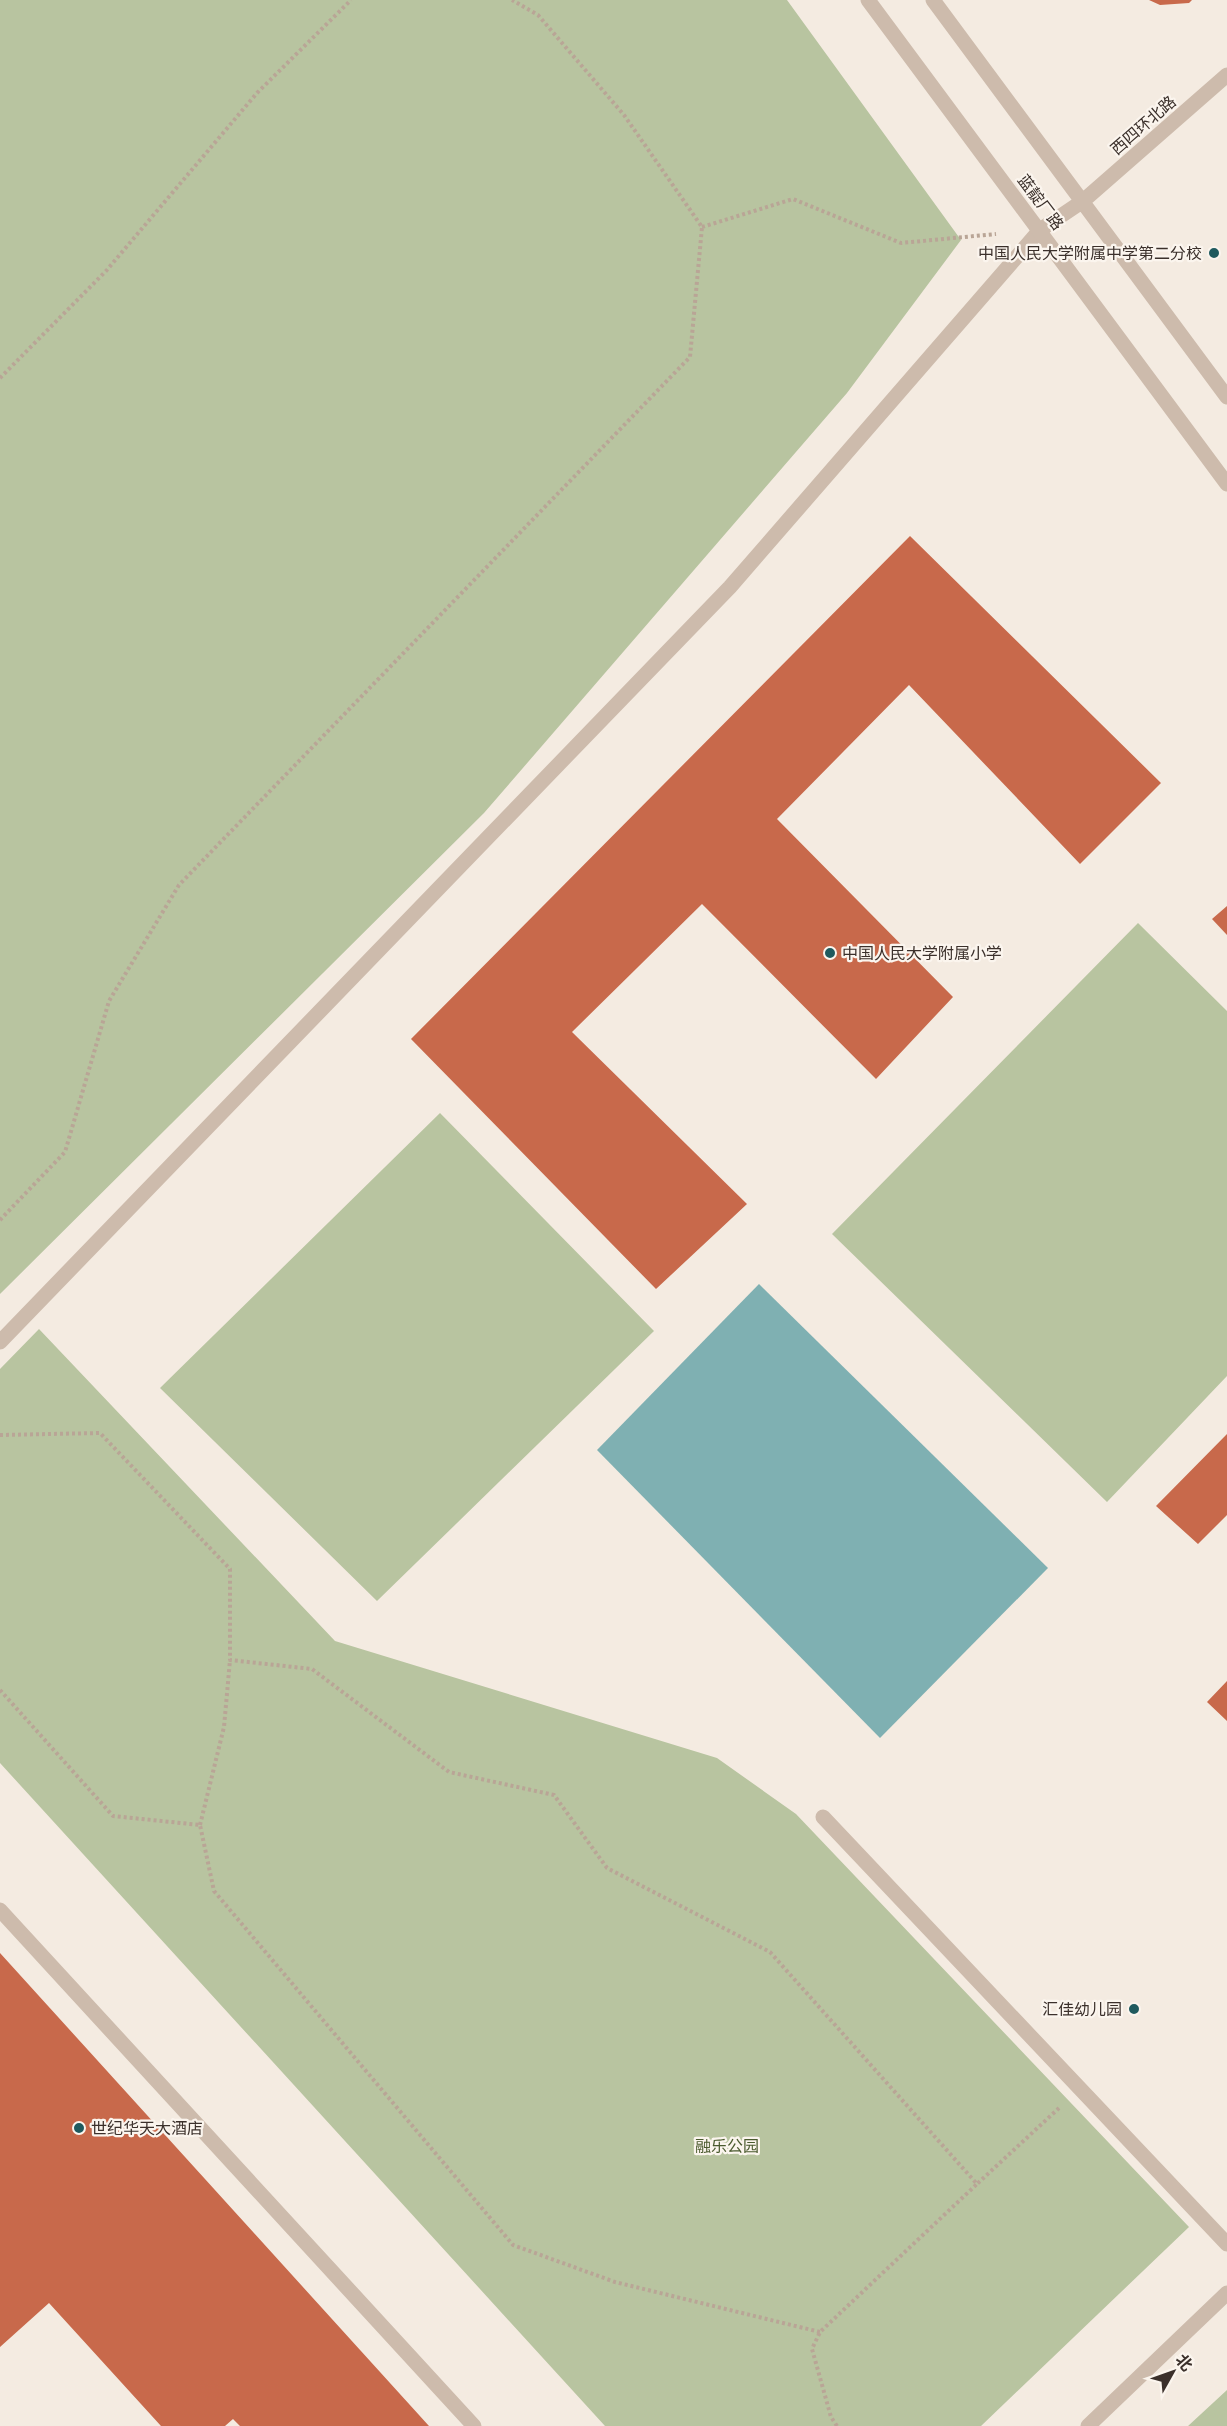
<svg xmlns="http://www.w3.org/2000/svg" width="1227" height="2426" viewBox="0 0 1227 2426" font-family="Signika,'Noto Sans SC',sans-serif">
<style>
.green{fill:#b8c4a0}
.water{fill:#7fb0b2}
.building{fill:#c8694b}
.lines{fill:none;stroke-linecap:round;stroke-linejoin:round}
.path{stroke:#b9a596;stroke-width:4;stroke-dasharray:3 3;stroke-linecap:butt}
.service{stroke:#cdbbac;stroke-width:15}
.tertiary{stroke:#cdbbac;stroke-width:15}
.poi-dot{fill:#1f5a5e;stroke:#fbf5ee;stroke-width:2}
.labels{text-anchor:middle;stroke-width:4.5;stroke-linejoin:round;paint-order:stroke}
.street-label{font-size:16px;fill:#3b302b;stroke:#fbf5ee}
.poi-label{font-size:16px;fill:#3b302b;stroke:#fbf5ee;text-anchor:end}
.park-label{font-size:16px;fill:#4a5a2e;stroke:#fbf5ee}
</style>
<rect width="100%" height="100%" fill="#f4ebe1"/>
<path class="green" d="M0,0H787L961,240L847,393L484,813L0,1294Z
M1138,923L1227,1011V1376L1107,1502L832,1234Z
M440,1113L654,1331L377,1601L160,1388Z
M39,1329L335,1641L717,1758L796,1814L1189,2227L981,2426H605L0,1763V1369Z
M1227,2390V2426H1188Z"/>
<path class="water" d="M759,1284L1048,1568L880,1738L597,1450Z"/>
<path class="building" d="M1149,0H1192L1189,3L1160,5Z
M910,536L1161,783L1080,864L909,685L777,819L953,997L876,1079L702,904L572,1032L747,1204L656,1289L411,1039Z
M1227,906V935L1212,919Z
M1227,1434V1515L1198,1544L1156,1506Z
M1227,1681V1721L1207,1702Z
M0,1953L429,2426H240L233,2419L225,2426H161L49,2303L0,2347Z"/>
<g class="lines">
<path class="path" d="M702,227L793,199L901,243L996,234
M0,378L106,271L257,93L351,0
M0,1220L65,1152L109,1001L179,885L690,357L702,227L624,115L538,15L512,0
M0,1435L100,1433L230,1569V1660L312,1669L449,1772L554,1795L607,1868L770,1952L977,2184L1059,2108
M0,1690L113,1816L200,1825L214,1891L513,2245L615,2282L820,2332
M200,1825L224,1727L230,1660
M837,2426L831,2417L812,2349L820,2332L977,2184"/>
<path class="service" d="M0,1342L730,587L1040,230
M823,1817L1227,2244
M0,1910L474,2426"/>
<path class="tertiary" d="M868,0L1227,484
M933,0L1227,397
M1040,230L1083,201L1227,75
M1088,2426L1227,2293"/>
</g>
<g class="poi-dot">
<circle cx="1214" cy="253" r="6"/>
<circle cx="830" cy="953" r="6"/>
<circle cx="1134" cy="2009" r="6"/>
<circle cx="79" cy="2128" r="6"/>
</g>
<g class="labels">
<g class="street-label">
<text transform="translate(1143 125) rotate(-41)" y="6">西四环北路</text>
<text transform="translate(1041 202) rotate(53)" y="6">蓝靛厂路</text>
</g>
<g class="poi-label">
<text x="1202" y="259">中国人民大学附属中学第二分校</text>
<text x="842" y="959" text-anchor="start">中国人民大学附属小学</text>
<text x="1122" y="2015">汇佳幼儿园</text>
<text x="91" y="2134" text-anchor="start">世纪华天大酒店</text>
</g>
<g class="park-label">
<text x="727" y="2152">融乐公园</text>
</g>
</g>
<g transform="translate(1173 2372) rotate(50)" stroke="#fbf5ee" stroke-width="4.5" paint-order="stroke">
<path d="M0-4.5L10 22L0 15L-10 22Z" fill="#3b302b"/>
<text y="-9" font-size="16" font-weight="bold" text-anchor="middle" fill="#3b302b">北</text>
</g>
</svg>
